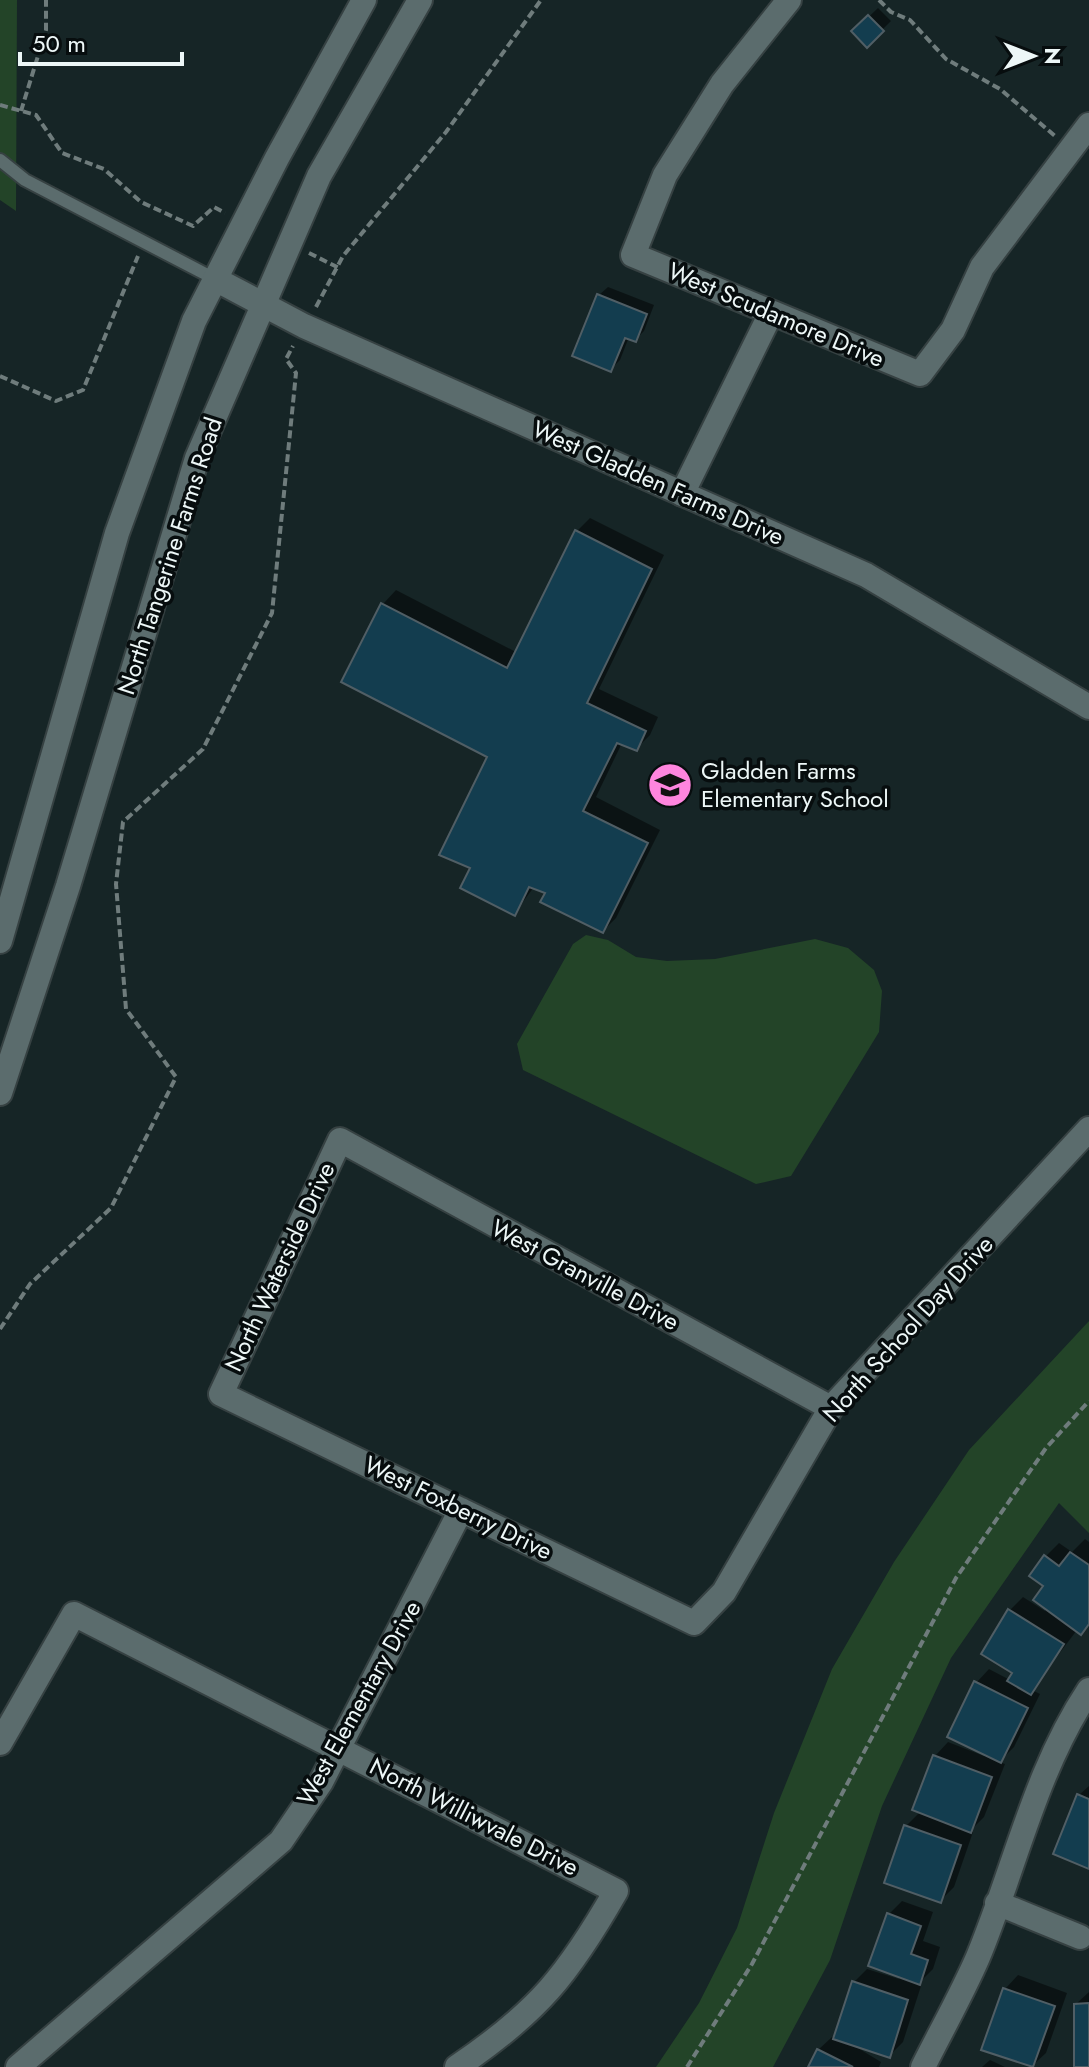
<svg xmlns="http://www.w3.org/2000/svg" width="1089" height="2067" viewBox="0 0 1089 2067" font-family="Jost,sans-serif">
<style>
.green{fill:#234428}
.shadow{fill:#0007}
.building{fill:#133d4f;stroke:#505e65;stroke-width:2}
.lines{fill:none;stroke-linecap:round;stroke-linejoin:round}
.lane-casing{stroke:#364142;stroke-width:16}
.street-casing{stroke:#364142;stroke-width:28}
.secondary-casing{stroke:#364142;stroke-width:28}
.path{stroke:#6f7c7c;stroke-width:4;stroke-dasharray:8 4;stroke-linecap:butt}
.lane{stroke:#5b6c6d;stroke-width:12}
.street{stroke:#5b6c6d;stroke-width:24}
.secondary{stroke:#5b6c6d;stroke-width:24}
.labels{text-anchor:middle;stroke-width:7;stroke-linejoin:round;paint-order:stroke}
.street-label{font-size:24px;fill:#edf7f7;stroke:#070d0e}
.poi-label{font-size:24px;fill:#edf7f7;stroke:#070d0e;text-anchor:start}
</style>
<rect width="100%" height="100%" fill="#162526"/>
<path class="green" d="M0,0H17L16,211L0,200Z
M586,935L608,940L636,957L667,961L715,959L815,939L848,948L874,970L882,991L879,1032L791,1176L756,1184L523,1070L517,1044L573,944Z
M1089,1321V1533L1059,1503L951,1658L882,1806L830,1960L773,2067H656L699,2003L737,1928L774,1813L832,1669L894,1562L969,1450Z"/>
<path class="shadow" d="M878,8L891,21L867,45L854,31Z
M608,287L654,305L644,331L635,340L629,337L620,360L611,369L599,295Z
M590,518L664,555L599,689L658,717L650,735L636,749L622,743L596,797L660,830L616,918L603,931L548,892L534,887L514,914L473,867L489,756L383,604L396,590L516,652L576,532Z
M1085,1539L1089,1542V1624L1080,1633L1077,1630L1032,1690L1040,1694L1014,1747L999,1762L1005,1764L984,1817L970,1831L973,1832L954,1887L940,1901L906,1826L920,1812L935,1756L948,1742L984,1756L976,1683L989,1669L1010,1680L1015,1673L1009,1611L1023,1597L1045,1611L1046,1556L1059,1543L1072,1552Z
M1089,1786V1867L1079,1795Z
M902,1901L933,1912L923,1941L940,1947L933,1969L917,1985L921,1986L903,2042L889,2056L848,2042L881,2062L879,2067H810L818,2050L832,2037L835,2038L854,1982L867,1969L899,1979L889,1914Z
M1018,1975L1067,1993L1046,2053L1032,2066L983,2048L1005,1989Z
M1089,1992V2067H1076V2004Z
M990,2060L1005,2067H982Z"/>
<path class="building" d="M868,15L884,31L867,48L851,31Z
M597,294L647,314L636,342L625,338L611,372L572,356Z
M575,530L652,569L587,703L646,731L637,751L617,743L583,811L648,843L603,933L540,902L545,893L529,887L515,916L460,888L470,868L439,855L487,757L341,682L381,603L507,668Z
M1070,1552L1089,1565V1624L1081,1635L1033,1600L1043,1586L1029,1576L1044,1555L1059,1566Z
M1008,1609L1064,1644L1031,1695L1007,1681L1012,1673L981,1654Z
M974,1681L1028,1708L1001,1763L947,1737Z
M933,1755L992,1777L971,1833L912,1810Z
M1077,1794L1089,1799V1869L1053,1854Z
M904,1825L961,1845L941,1903L884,1883Z
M887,1913L921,1926L911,1954L928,1960L920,1985L868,1966Z
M852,1981L908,2000L890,2058L833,2039Z
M1003,1988L1055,2006L1033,2067L981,2050Z
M1089,2003V2067H1074V2004Z
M817,2049L853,2067H808Z"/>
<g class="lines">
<g class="lane-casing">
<path id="lane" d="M0,160L25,180L215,279"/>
</g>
<g class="street-casing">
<path id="street" d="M789,0L722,84L665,175L633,255L920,374L953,330L982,267L1089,125
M682,494L771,313
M831,1408L340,1140L221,1394L694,1623L724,1592L831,1408L1089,1129
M0,1743L74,1614L616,1891C568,1975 538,2012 457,2067
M997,1903L1080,1937
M18,2067L281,1841L321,1782L461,1510
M923,2067C941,2031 962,1994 978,1957C1015,1868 1035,1771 1089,1690"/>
</g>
<g class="secondary-casing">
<path id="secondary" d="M215,279L304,326L866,575L1089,707
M0,941L117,533L194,321L277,158L364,0
M0,1093L68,886L197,458L319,176L420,0"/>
</g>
<path class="path" d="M879,0L891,12L910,20L946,59L1000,89L1055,136
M0,105L36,115L62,153L104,169L141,202L193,226L214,207L225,213
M21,111L46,30V0
M309,253L339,268
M316,307L343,256L446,132L541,0
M0,376L56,401L83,390L138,256
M0,1329L30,1284L111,1208L176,1077L126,1009L116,884L123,822L203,749L272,613L296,373L286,359L293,346
M687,2067L752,1964L956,1578L1046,1448L1089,1401"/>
<use href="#lane" class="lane"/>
<use href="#street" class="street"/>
<use href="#secondary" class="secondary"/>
</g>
<defs>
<g id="school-disc" transform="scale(2.3)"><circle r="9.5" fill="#ff85de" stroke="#070d0e"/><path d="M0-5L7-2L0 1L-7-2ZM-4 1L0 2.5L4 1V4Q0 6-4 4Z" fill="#111"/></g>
</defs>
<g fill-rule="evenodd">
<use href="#school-disc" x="670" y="785"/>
</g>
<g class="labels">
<g class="street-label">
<text transform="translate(776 315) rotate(23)" y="8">West Scudamore Drive</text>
<text transform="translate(658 483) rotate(24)" y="8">West Gladden Farms Drive</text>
<text transform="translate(170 556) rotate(-72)" y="8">North Tangerine Farms Road</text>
<text transform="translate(280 1267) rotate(-65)" y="8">North Waterside Drive</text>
<text transform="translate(585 1275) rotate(28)" y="8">West Granville Drive</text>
<text transform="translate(908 1329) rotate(-48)" y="8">North School Day Drive</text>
<text transform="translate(458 1508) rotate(26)" y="8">West Foxberry Drive</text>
<text transform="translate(359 1703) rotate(-61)" y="8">West Elementary Drive</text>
<text transform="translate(474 1817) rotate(27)" y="8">North Williwvale Drive</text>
</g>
<g class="poi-label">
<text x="701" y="779">Gladden Farms<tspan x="701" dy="28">Elementary School</tspan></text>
</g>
</g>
<g transform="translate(1033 56) rotate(90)" stroke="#070d0e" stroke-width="6" paint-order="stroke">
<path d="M0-6L14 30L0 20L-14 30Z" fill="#edf7f7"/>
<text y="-12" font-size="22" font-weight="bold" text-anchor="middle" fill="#edf7f7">N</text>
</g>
<path d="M20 52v12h162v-12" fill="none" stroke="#edf7f7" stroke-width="4"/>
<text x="32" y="52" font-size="24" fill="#edf7f7" stroke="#070d0e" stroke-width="6" paint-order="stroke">50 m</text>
</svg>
